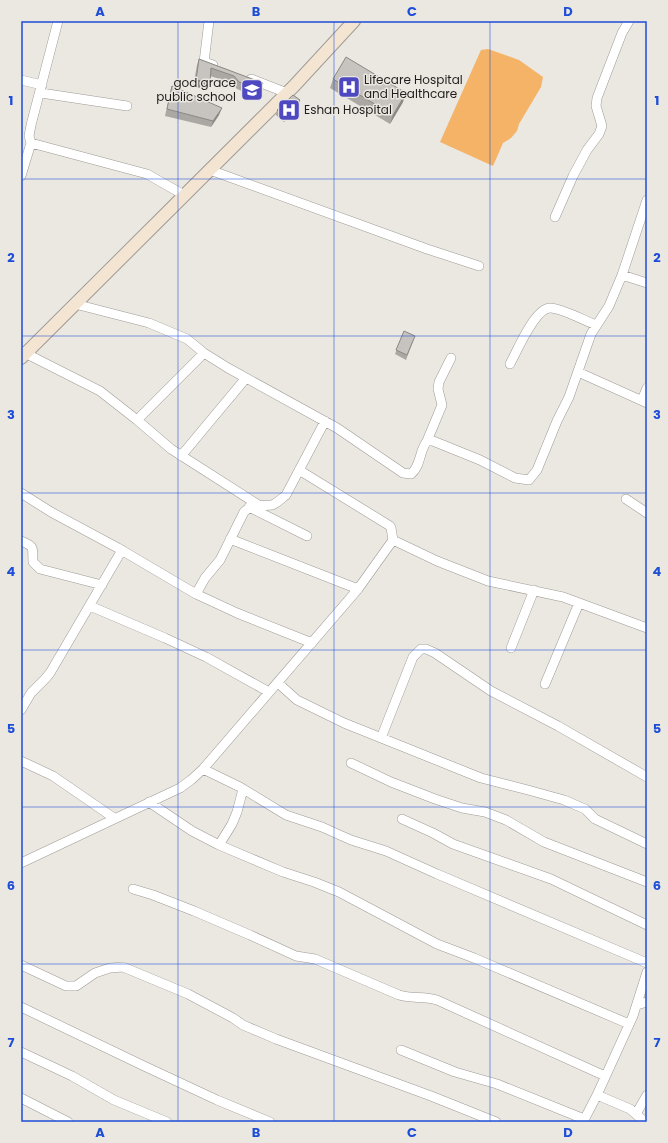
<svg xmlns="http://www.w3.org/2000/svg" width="668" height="1143" viewBox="0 0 668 1143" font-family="Poppins,sans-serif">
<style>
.water{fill:#f4b367}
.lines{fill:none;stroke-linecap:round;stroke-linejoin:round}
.street-casing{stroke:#9f9b96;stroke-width:10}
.secondary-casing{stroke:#9f9b96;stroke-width:14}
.street{stroke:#fff;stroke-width:9}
.secondary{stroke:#f4e5d3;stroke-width:12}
.wall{fill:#aba8a3}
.shaded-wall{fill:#8b8885}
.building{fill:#c7c3be;stroke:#8b8885}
.grid{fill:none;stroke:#1d4ed8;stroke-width:1;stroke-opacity:0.55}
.labels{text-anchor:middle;stroke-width:3;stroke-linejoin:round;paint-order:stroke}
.poi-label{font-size:12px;fill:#201e1c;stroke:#ebe7e1;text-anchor:start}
.neatline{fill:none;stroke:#1d4ed8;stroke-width:1.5}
.grid-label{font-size:13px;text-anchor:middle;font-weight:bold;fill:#1d4ed8}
</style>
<rect width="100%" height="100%" fill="#ebe7e1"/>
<path class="water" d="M488,49L519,60L543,77L541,87L519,124L517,131L511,138L503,143L493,166L440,142L481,50Z"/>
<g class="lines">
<g class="street-casing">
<path id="street" d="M209,21L204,62L213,65
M251,79L287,93
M21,80L42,85
M41,93L127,106
M31,143L147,174L184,195
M210,170L427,249L479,266
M21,176L31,143L29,136L31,125L58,21
M555,217L573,176L587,150L599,134L602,126L596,106L597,98L622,33L629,21
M622,275L647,283
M75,304L149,323L187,339L204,353L228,368L337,428L403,473L411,474C421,466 419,451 427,441H433L480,460L515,478L529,480L537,470L557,421L569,397L591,334L609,306L622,275L647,200
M21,351L100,391L137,420L171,449L257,504
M510,364C517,351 535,308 550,308C562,308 585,321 596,325
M578,372L647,403
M642,400L647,388
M137,420L204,353
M427,441L442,405L438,389L439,382L451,358
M181,456L246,378
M299,470L390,526L391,528L393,540
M21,493L51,512L118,548L196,594L237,613L312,643
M626,499L647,513
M249,507L307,536
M230,539L358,589
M21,541C36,547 32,548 33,562L40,569L102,585
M196,594L205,578L220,560L244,512C255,501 259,507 272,505C277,503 281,499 286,495L325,421
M90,606L165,638L206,657L269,692
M511,648L534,590
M278,683L297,700L344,723L481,778L528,790L564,800L585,809L595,819L647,844
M545,684L579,603
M21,710L31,693L45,679L50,673L122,550
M381,738L413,657L421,649H426L435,653L491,691L558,726L647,777
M21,761L53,776L114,818
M351,763L391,782L435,799L462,808L485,812L506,820L544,842L647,882
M203,769L240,787L286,815L322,827L351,840L386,851L437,874L647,963
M149,802L192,831L219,845L283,872L314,882L339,892L437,944L474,958L629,1024
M402,819L433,833L453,844L551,879L647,925
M219,845L232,824L237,812L243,789
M21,863L180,788L191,780L203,769L358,589L393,540L437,561L488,581L563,597L647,628
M133,889L153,895L194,911L250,935L296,956L315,959L399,995C412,999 424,996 437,1000L605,1076
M21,965L66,986H76L95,973L110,968L123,967L188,994L233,1018L243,1025L276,1039L431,1096L496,1122
M637,1005L647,1002
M21,1007L144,1066L217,1100L270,1122
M401,1050L455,1072L497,1084L584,1119
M21,1052L72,1076L114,1100L167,1122
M597,1095L630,1109L645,1122
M21,1098L68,1122
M636,1114L647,1095
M583,1122L597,1095L633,1016L647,972"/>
</g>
<g class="secondary-casing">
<path id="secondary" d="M21,358L294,86L354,21"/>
</g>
<use href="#street" class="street"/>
<use href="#secondary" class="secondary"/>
</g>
<path class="wall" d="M199,59L263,83L257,97L237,89L232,83L210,76L207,88L193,87L197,65Z
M333,79L403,102L390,124L330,88Z
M172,86L219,115L211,127L165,116L170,93Z
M298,105L284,122L276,115L277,110Z
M404,331L415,336L406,360L395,354Z"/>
<path class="shaded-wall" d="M196,80L210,82L207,88L193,87Z
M263,83L257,97L259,90Z
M406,93L403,102L390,124L393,115Z
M300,100L298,105L284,122L286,117Z
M222,108L219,115L211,127L213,121Z"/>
<path class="building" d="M346,57L406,93L393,115L333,79Z
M199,59L263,83L259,90L239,82L234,76L211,68L210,82L196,80Z
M172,86L222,108L213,121L167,109Z
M293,95L300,100L286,117L277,110Z
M404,331L415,336L407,355L396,350Z"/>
<path class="grid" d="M178,21V1122M334,21V1122M490,21V1122M21,179H647M21,336H647M21,493H647M21,650H647M21,807H647M21,964H647"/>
<defs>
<g id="hospital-square" transform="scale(1.15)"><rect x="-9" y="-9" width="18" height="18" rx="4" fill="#4e49c0" stroke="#ebe7e1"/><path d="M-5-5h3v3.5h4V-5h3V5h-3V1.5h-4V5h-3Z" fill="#fff"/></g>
<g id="school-square" transform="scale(1.15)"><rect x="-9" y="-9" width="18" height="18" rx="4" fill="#4e49c0" stroke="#ebe7e1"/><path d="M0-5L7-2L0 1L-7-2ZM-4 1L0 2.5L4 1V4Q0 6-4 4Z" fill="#fff"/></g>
</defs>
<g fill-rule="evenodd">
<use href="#hospital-square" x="349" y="87"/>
<use href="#school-square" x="252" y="90"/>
<use href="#hospital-square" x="289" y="110"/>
</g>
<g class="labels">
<g class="poi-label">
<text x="364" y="84">Lifecare Hospital<tspan x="364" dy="14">and Healthcare</tspan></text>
<text x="236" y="87" text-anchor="end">god grace<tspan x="236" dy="14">public school</tspan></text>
<text x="304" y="114">Eshan Hospital</text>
</g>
</g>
<rect width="668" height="1143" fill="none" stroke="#ebe7e1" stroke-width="44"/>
<rect x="22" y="22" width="624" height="1099" class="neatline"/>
<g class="grid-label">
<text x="100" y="16">A</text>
<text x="256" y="16">B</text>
<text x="412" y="16">C</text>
<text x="568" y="16">D</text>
<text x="11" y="105">1</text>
<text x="657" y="105">1</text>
<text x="11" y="262">2</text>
<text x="657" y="262">2</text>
<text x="11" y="419">3</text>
<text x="657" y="419">3</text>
<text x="11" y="576">4</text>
<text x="657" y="576">4</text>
<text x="11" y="733">5</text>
<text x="657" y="733">5</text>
<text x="11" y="890">6</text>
<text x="657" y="890">6</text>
<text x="11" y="1047">7</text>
<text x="657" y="1047">7</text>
<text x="100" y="1137">A</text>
<text x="256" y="1137">B</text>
<text x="412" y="1137">C</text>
<text x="568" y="1137">D</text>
</g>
</svg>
